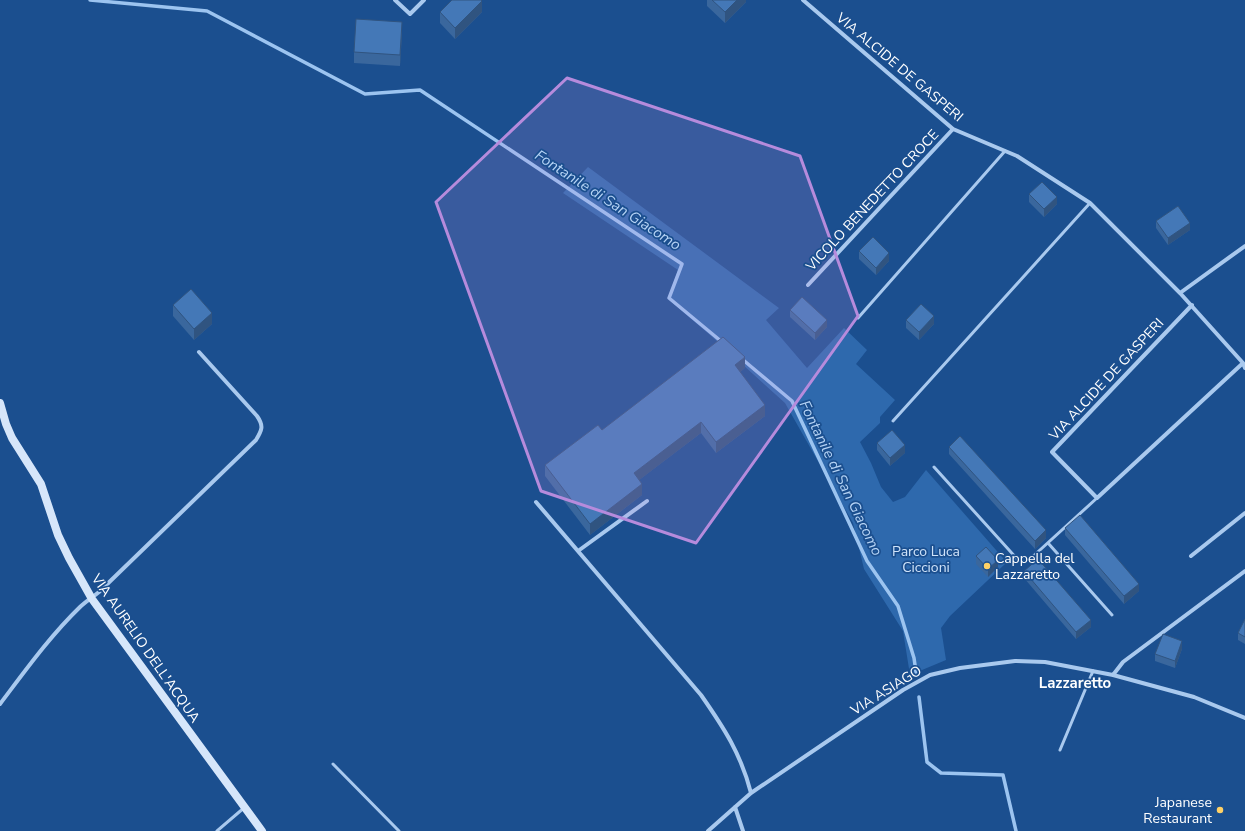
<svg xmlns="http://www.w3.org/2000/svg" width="1245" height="831" viewBox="0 0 1245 831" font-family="'Nunito Sans',sans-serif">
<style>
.green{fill:#2e69ad}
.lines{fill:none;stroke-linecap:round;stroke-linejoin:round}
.stream{stroke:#9cc4f0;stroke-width:3.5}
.lane{stroke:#a9c9ee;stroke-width:3}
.street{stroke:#a9c9ee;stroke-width:4}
.secondary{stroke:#d6e6fa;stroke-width:8}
.wall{fill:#3a679d}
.shaded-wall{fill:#305480}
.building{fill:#4478b7;stroke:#305480}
.marked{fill:#b68bdc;fill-opacity:0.2;stroke:#b68bdc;stroke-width:3;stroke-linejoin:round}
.poi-dot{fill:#ffd166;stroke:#1b4f8f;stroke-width:1.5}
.labels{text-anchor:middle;stroke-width:3.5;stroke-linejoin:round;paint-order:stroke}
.street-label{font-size:14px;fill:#fff;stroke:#1b4f8f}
.park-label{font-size:14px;fill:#cfe3fa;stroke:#1b4f8f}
.poi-label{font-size:14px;fill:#fff;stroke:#1b4f8f;text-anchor:start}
.water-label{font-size:15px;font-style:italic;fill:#b5d3f5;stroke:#1b4f8f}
.neighbourhood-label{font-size:15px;font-weight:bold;fill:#fff;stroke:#1b4f8f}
</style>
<rect width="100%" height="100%" fill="#1b4f8f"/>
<path class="green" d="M588,167L779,308L766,320L807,368L844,328L867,350L856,364L895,400L880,417V423L860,442L871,463L881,487L893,502L905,497L926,470L1003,558L1005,564L950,616L941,628L946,660L910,675L903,631L864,569L853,523L785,403L710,335L668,299L678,270L563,193Z"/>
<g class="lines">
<path class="stream" d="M90,0L207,11L365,94L420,90L682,264L669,298L722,342
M742,359L792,401L867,561L898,606L914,658L916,672
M919,697L927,762L941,773L1003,775L1016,831"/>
<path class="lane" d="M858,318L1005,151
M893,421L1090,203
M934,467L1019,561L1025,562L1029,560L1097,498
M1048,543L1112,615
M1060,750L1093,671
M333,764L399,831
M217,831L245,807"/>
<path class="street" d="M395,0L410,14L424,0
M803,0L953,129L1017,156L1090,203L1180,293L1243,363L1245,368
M808,285L953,129
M1180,293L1245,246
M1192,305L1052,452L1097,498L1243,363
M536,502L701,695C724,728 741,754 751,793
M578,551L647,501
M1191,556L1245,513
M1113,675L1123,662L1245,571
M0,704C25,671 50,636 80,607C86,601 93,597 99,592L256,440C262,430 264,426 257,416L199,352
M735,807L743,831
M708,831L751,793L903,690L930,675L960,668L1015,661L1045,662L1113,675L1194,697L1245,718"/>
<path class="secondary" d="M0,403L6,424L12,438L41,484L58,535L69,558L92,599L262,831"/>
</g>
<path class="wall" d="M707,0H746V2L725,23L707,6Z
M440,12H482L455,39L440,23Z
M402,33L400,66L354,63V52Z
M1029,194L1057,204L1044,217L1029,202Z
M1156,221L1190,230L1168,245L1156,228Z
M859,251L889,261L876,275L859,259Z
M173,305L212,324L194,340L173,316Z
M790,310L827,327L815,340L790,317Z
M906,320L934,324L919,340L906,328Z
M745,368L740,372L765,416L716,453L701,433L639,480L642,495L590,535L545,476V465L602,430Z
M877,443L905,453L890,466L877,450Z
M949,447L1046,538L1035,549L949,454Z
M1065,528L1139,591L1124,604L1065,535Z
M976,556L998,567L988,577L976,564Z
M1024,571L1091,627L1076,639L1024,578Z
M1245,619V644L1238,640V633Z
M1182,649L1175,668L1155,661V654Z"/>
<path class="shaded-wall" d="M737,0H746V2L725,23V12Z
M482,1V12L455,39V28Z
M402,22V33L400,66V55Z
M1057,197V204L1044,217V209Z
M1190,223V230L1168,245V238Z
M889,253V261L876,275V268Z
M212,313V324L194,340V329Z
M934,316V324L919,340V332Z
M827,320V327L815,340V333Z
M745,357V368L735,376V365Z
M765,405V416L716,453V442Z
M701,422V433L634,484V473Z
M905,445V453L890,466V458Z
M642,484V495L590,535V524Z
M1046,530V538L1035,549V541Z
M998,560V567L988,577V569Z
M1139,584V591L1124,604V596Z
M1091,620V627L1076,639V632Z
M1182,641V649L1175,668V661Z"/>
<path class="building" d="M452,0H481L482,1L455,28L440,12Z
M712,0H737L725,12Z
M356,19L402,22L400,55L354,52Z
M1042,182L1057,197L1044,209L1029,194Z
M1178,206L1190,223L1168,238L1156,221Z
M873,237L889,253L876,268L859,251Z
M191,289L212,313L194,329L173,305Z
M802,297L827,320L815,333L790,310Z
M921,304L934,316L919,332L906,320Z
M723,337L745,357L735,365L765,405L716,442L701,422L634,473L642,484L590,524L545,465L598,425L602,430Z
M892,430L905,445L890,458L877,443Z
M960,436L1046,530L1035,541L949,447Z
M1080,515L1139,584L1124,596L1065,528Z
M986,547L998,560L988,569L976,556Z
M1038,559L1091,620L1076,632L1024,571Z
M1245,619V637L1238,633Z
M1163,634L1182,641L1175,661L1155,654Z"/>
<path class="marked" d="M567,78L800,156L858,316L696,543L541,491L436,202Z"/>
<g class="poi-dot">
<circle cx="987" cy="566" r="4"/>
<circle cx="1220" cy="810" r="4"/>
</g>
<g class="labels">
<g class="street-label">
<text transform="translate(900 67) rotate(40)" y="5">VIA ALCIDE DE GASPERI</text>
<text transform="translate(872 200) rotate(-47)" y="5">VICOLO BENEDETTO CROCE</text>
<text transform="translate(1106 379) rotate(-47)" y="5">VIA ALCIDE DE GASPERI</text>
<text transform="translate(146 648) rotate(55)" y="5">VIA AURELIO DELL'ACQUA</text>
<text transform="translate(886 690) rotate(-32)" y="5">VIA ASIAGO</text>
</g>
<g class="park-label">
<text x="926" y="556">Parco Luca<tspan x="926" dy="16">Ciccioni</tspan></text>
</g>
<g class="poi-label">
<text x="995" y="563">Cappella del<tspan x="995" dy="16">Lazzaretto</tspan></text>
<text x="1212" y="807" text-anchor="end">Japanese<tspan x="1212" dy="16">Restaurant</tspan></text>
</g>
<g class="water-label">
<text transform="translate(608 200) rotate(33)" y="5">Fontanile di San Giacomo</text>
<text transform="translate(841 478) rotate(64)" y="5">Fontanile di San Giacomo</text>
</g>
<g class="neighbourhood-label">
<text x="1075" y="688">Lazzaretto</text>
</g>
</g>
</svg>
